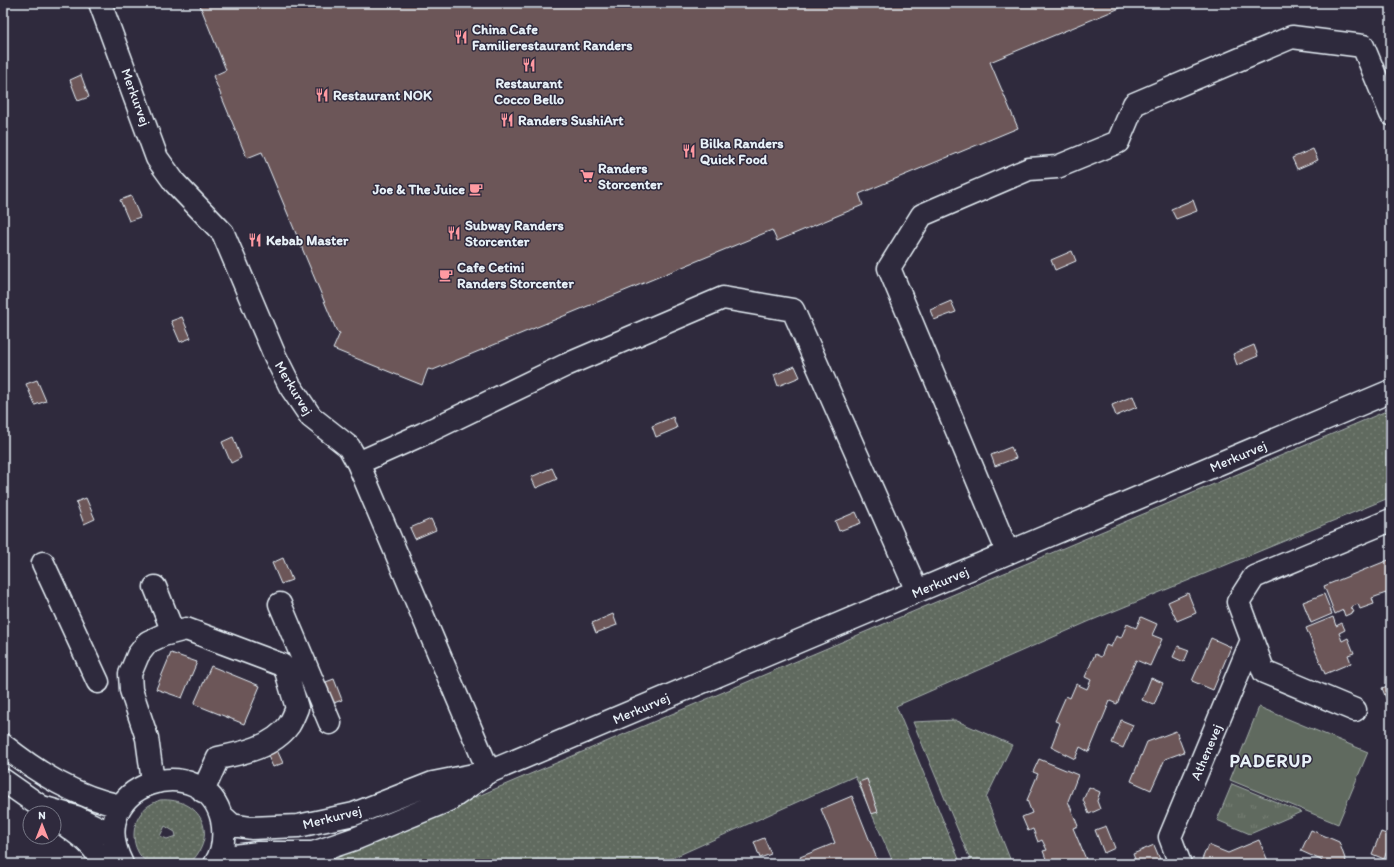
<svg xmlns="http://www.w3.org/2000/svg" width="1394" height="867" viewBox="0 0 1394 867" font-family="Itim,sans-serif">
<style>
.grass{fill:url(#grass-dots);stroke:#a4aeab;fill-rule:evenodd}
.park{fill:url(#park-tufts);stroke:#a4aeab}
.pitch{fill:#606a5e;stroke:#a4aeab}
.building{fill:#6c5759;stroke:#e8f1f8}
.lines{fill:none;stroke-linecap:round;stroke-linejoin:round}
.minor-casing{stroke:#e8f1f8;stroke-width:25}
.minor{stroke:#2f2a3d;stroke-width:22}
.labels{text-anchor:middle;stroke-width:3;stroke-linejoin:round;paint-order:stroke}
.poi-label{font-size:14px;font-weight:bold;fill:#e8f1f8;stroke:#2f2a3d;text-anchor:start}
.street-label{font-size:14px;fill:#e8f1f8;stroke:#2f2a3d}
.district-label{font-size:18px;font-weight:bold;letter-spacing:1px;fill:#e8f1f8;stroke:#2f2a3d}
</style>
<defs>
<pattern id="grass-dots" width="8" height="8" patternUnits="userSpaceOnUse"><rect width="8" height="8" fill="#606a5e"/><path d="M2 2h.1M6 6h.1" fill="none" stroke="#778076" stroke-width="1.8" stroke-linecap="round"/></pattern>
<pattern id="park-tufts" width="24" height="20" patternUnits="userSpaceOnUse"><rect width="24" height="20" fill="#606a5e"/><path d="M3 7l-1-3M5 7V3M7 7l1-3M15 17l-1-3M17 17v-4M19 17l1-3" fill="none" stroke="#778076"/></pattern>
</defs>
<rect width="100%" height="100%" fill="#2f2a3d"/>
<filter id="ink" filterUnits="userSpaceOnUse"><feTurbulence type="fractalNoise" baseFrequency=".025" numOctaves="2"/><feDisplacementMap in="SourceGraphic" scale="8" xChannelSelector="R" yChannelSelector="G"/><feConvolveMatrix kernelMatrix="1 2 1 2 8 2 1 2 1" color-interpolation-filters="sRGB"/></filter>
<g filter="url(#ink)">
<path class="grass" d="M1391,409V497L1090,621L896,706L961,864H894L855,776L659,864H318Z
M955,720L1012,745L986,798L1012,864H972L913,722Z
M160,800C201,797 220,835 189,864H150C132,854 129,828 142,812C146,806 153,803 160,800ZM165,826L175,832L176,836L167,839L160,836Z"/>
<path class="park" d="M1232,784L1301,812L1250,834L1217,820Z"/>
<path class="pitch" d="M1259,707L1368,752L1338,824L1230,780Z"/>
<path class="building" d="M199,3H1132L990,62L1018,128L859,194L863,205L777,241L772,230L433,370L428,369L422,385L333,349L340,333L337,332L262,152L247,158L213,76L226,70Z
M81,75L89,97L78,101L70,80Z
M1313,149L1318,160L1297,169L1292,158Z
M131,196L140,217L129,221L120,200Z
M1193,200L1197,211L1176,219L1171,209Z
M1072,251L1076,261L1055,270L1051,260Z
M951,301L956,312L934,320L930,310Z
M182,317L191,338L180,342L171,321Z
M1254,345L1258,356L1237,365L1233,354Z
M795,366L800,377L778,386L774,375Z
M37,380L46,401L35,405L26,384Z
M1133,396L1137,407L1116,416L1112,405Z
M673,417L677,428L656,437L652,426Z
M233,437L241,458L231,463L222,442Z
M1011,447L1016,458L995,466L991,455Z
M552,468L557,479L536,488L531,477Z
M86,498L95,519L84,524L76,502Z
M856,512L861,523L839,531L835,521Z
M431,519L436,530L415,539L410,528Z
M283,558L292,580L281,584L272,563Z
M1391,559V597L1388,598L1386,593L1372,598L1374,604L1360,609L1358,604L1351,607L1354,612L1345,616L1343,610L1335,614L1324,586Z
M1188,593L1196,613L1177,621L1168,602Z
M1324,594L1332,614L1311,623L1303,602Z
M613,614L617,625L596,633L592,623Z
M1141,617L1157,624L1152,635L1162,639L1150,666L1136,660L1117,704L1110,701L1089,752L1080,747L1075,759L1051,747L1060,723L1055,721L1066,696L1070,698L1076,684L1087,689L1091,680L1085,677L1095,654L1101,657L1106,645L1111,647L1116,636L1121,638L1127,624L1136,628Z
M1333,617L1336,626L1342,623L1345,630L1339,633L1342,641L1348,638L1354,653L1348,655L1351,663L1325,674L1306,628Z
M1211,638L1231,647L1213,690L1192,681Z
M1178,646L1189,650L1184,662L1173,657Z
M171,653L197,662L182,698L156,689Z
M211,666L260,686L244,724L194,704Z
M1391,677V711L1382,688L1390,685L1387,679Z
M1151,678L1163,683L1154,705L1142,700Z
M334,679L342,700L331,704L323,683Z
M1121,720L1133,725L1123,748L1112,743Z
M1176,731L1184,752L1165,759L1151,790L1131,781L1147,742Z
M277,750L283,763L273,767L267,754Z
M1039,759L1078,775L1068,801L1078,826L1073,828L1088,864H1048L1043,851L1047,850L1042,840L1038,842L1033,829L1028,831L1022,817L1032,813L1027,800L1038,774L1033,772Z
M867,779L878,812L871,814L859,782Z
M1089,787L1100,792L1097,801L1100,809L1089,814L1083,800Z
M852,796L879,864H803L800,857L835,843L821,809Z
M1106,826L1115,848L1104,853L1095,830Z
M1311,830L1339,842L1347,864H1323L1321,860L1301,851Z
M1381,832L1391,836V841L1384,859L1372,854Z
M764,838L771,854L760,858L754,842Z
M1259,840L1268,861L1261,864H1200L1208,845L1228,853Z
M1154,845L1162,864H1137L1133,854Z"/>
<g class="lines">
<g class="minor-casing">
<path id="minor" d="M100,3L157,158L175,183L223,233L275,356L290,386L311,417L349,447L358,463L489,772
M358,463L423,434L566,365L723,298L793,310L917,591
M1008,553L889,268L922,215L1029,169L1057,167L1118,142L1134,104L1292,37L1363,46L1391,114
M43,563L98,682
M155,587L173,632
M280,604L330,723
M1355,710L1264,672L1238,602L1254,577L1391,520
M3,745C38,773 76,797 121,806
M3,780L50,813
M153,782L147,738L131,690L130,674L138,655L148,642L163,635L186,629L282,665L286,671L297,708C295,713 292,720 289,725C273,747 243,753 218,758L203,791
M42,807L76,817L113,835
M221,815L232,825L251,828L298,826L354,814L433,783L489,772L1391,391
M60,821C80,837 90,840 104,864
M219,858L258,853H313L357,838L449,800L482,777
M122,864C80,782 206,747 222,820C225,836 224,850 215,864
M1180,864L1170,837L1252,640"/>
</g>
<use href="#minor" class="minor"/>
</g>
</g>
<defs>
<g id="restaurant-bare" transform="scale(1.08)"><path d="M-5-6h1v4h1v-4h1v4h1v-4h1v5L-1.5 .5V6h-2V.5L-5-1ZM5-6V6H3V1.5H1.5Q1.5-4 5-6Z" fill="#ff9aa2" stroke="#2f2a3d" stroke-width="2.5" paint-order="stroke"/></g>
<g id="supermarket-bare" transform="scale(1.08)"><path d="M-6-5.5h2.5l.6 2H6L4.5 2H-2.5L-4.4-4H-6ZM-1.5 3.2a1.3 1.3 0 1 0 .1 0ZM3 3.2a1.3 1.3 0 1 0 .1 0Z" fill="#ff9aa2" stroke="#2f2a3d" stroke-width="2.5" paint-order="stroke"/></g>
<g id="cafe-bare" transform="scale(1.08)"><path d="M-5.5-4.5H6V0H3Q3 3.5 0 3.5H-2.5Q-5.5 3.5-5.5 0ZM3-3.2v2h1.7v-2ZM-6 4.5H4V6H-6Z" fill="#ff9aa2" stroke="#2f2a3d" stroke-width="2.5" paint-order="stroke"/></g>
</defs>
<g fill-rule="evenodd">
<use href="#restaurant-bare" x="461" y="37"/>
<use href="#restaurant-bare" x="529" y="65"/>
<use href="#restaurant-bare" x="322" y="95"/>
<use href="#restaurant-bare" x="507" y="120"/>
<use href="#restaurant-bare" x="689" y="151"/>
<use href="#supermarket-bare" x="587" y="176"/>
<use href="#cafe-bare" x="476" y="189"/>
<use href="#restaurant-bare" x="454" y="233"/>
<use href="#restaurant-bare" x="255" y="240"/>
<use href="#cafe-bare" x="446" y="275"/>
</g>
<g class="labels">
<g class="poi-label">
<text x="472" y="34">China Cafe<tspan x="472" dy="16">Familierestaurant Randers</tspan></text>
<text x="529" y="88" text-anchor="middle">Restaurant<tspan x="529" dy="16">Cocco Bello</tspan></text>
<text x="333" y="100">Restaurant NOK</text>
<text x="518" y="125">Randers SushiArt</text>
<text x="700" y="148">Bilka Randers<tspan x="700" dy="16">Quick Food</tspan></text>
<text x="598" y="173">Randers<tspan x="598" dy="16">Storcenter</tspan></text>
<text x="465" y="194" text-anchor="end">Joe &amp; The Juice</text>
<text x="465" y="230">Subway Randers<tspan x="465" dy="16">Storcenter</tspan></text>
<text x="266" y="245">Kebab Master</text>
<text x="457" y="272">Cafe Cetini<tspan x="457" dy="16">Randers Storcenter</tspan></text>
</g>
<g class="street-label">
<text transform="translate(136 97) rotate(70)" y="5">Merkurvej</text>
<text transform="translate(294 388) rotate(59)" y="5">Merkurvej</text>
<text transform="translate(1238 456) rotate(-23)" y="5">Merkurvej</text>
<text transform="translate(940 582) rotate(-23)" y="5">Merkurvej</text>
<text transform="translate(641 708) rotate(-23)" y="5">Merkurvej</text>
<text transform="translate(1206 752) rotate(-67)" y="5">Athenevej</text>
<text transform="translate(332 817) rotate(-14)" y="5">Merkurvej</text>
</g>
<g class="district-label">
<text x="1271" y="767">PADERUP</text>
</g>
</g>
<rect width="1394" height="867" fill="none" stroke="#2f2a3d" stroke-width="16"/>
<rect x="8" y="8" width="1378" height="851" fill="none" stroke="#e8f1f8" stroke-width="1.5" filter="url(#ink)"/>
<g transform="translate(42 825)"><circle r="19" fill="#2f2a3d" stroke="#797a88"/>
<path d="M0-3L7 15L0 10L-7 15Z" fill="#ff9aa2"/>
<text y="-6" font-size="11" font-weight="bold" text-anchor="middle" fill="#e8f1f8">N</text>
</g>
</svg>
